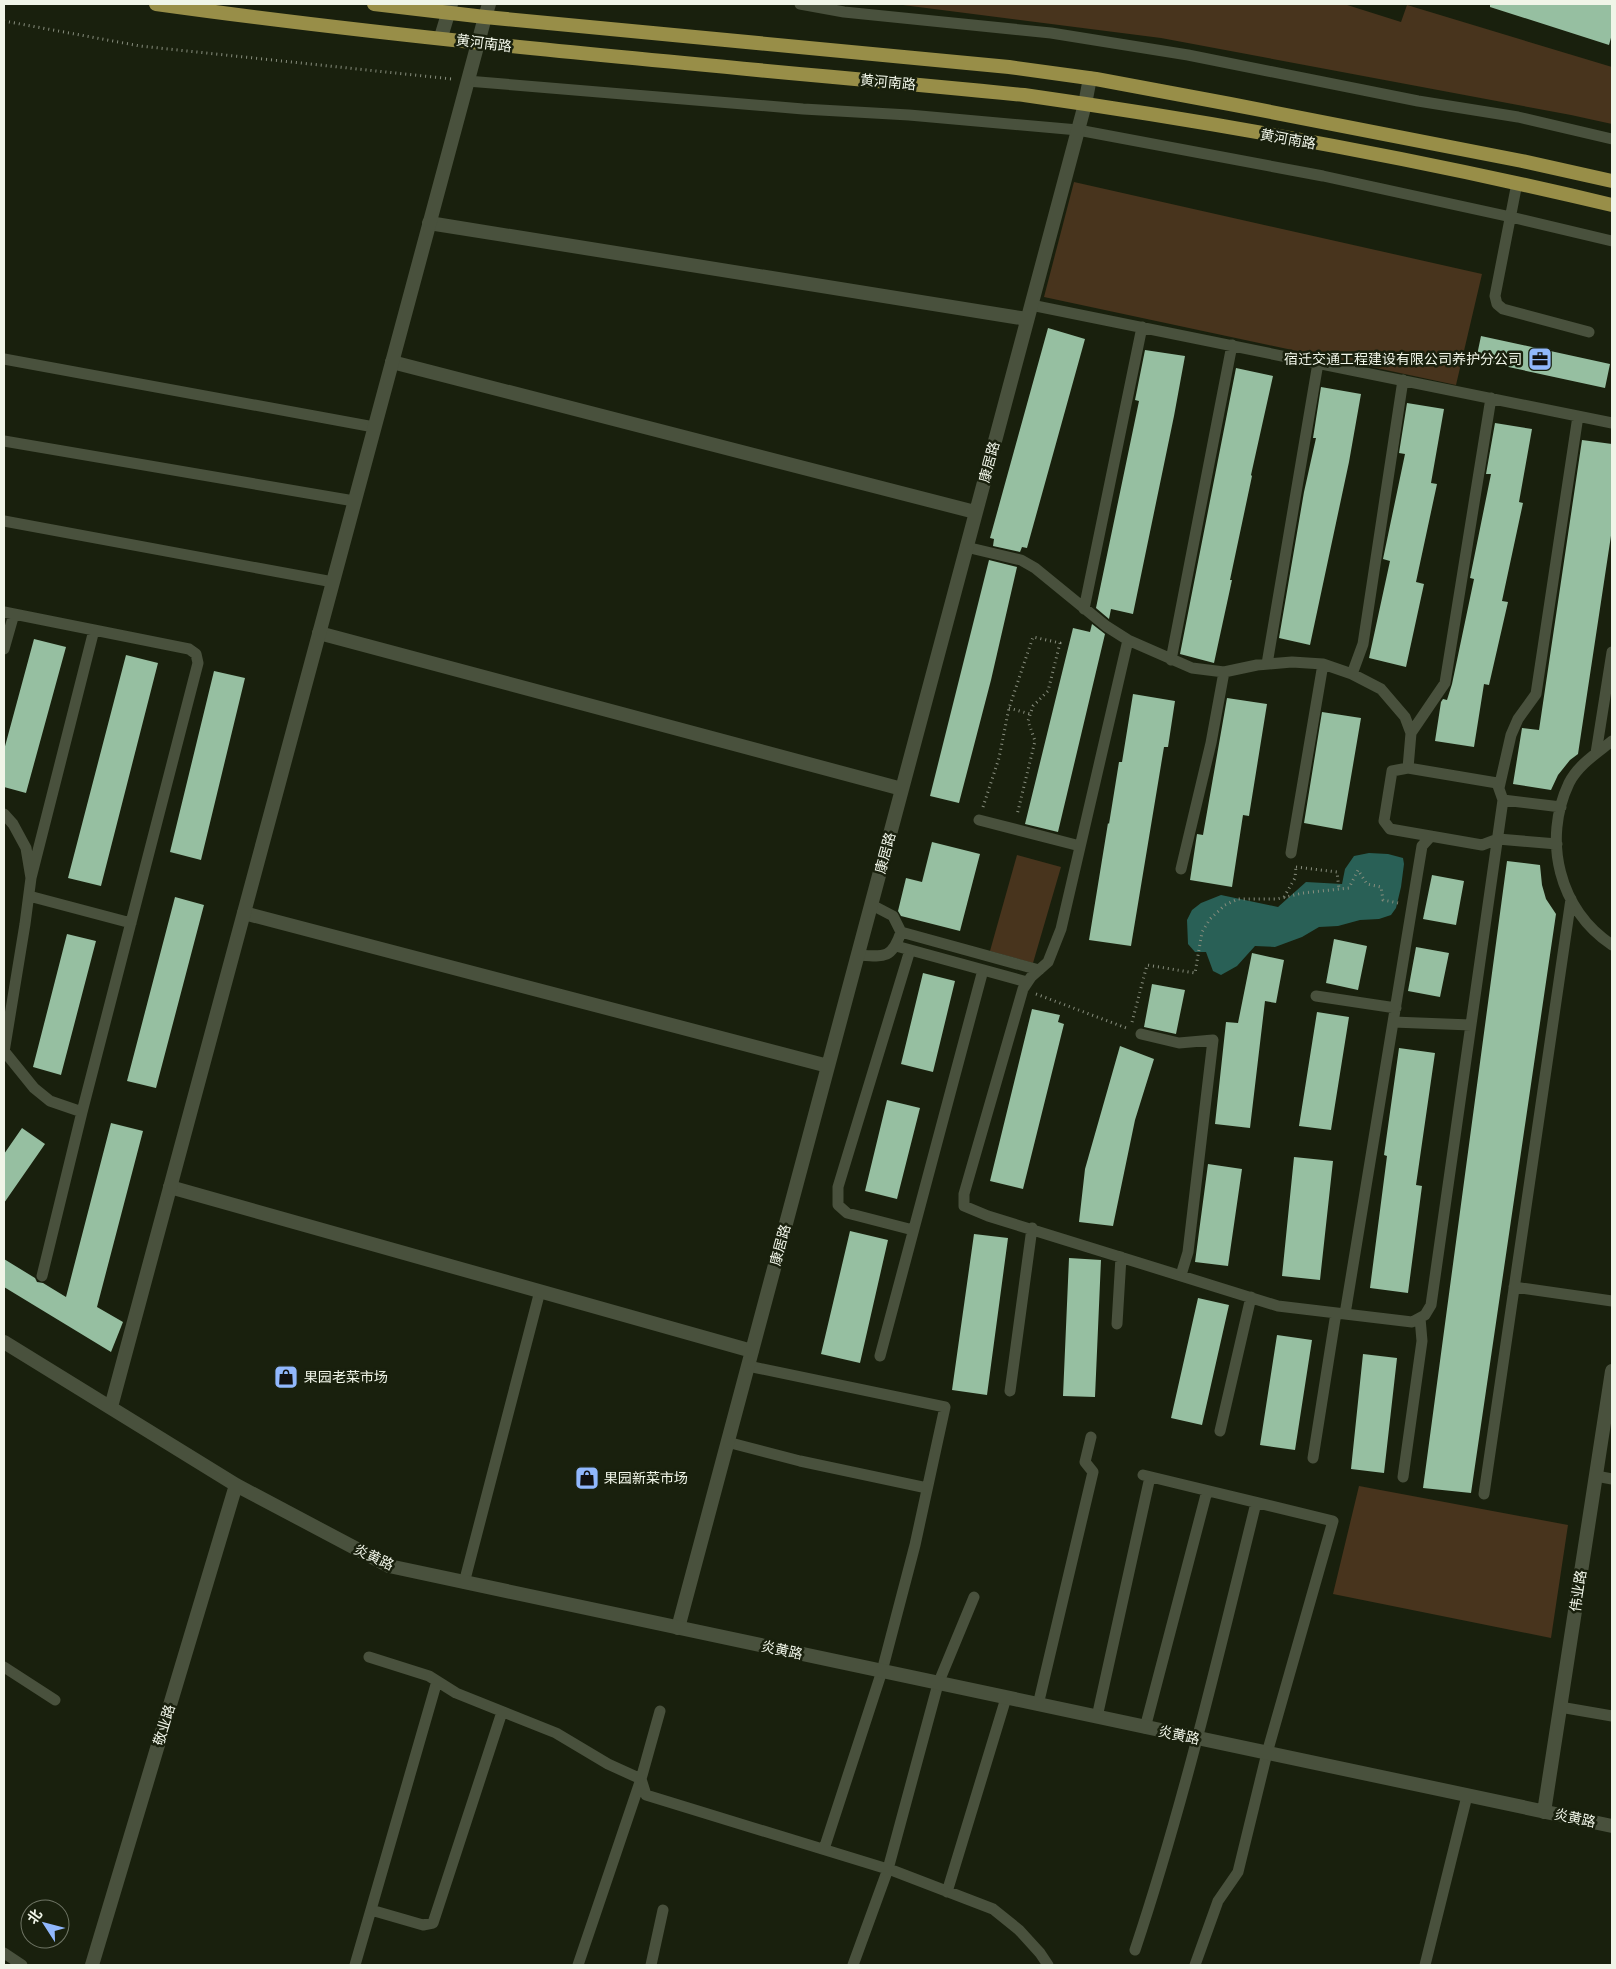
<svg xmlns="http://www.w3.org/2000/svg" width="1616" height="1969" viewBox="0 0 1616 1969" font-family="Signika,'Noto Sans SC',sans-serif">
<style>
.green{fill:#48341d}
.water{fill:#296056}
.building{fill:#96bfa1}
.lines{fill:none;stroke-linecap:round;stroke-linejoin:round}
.path{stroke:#888e7e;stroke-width:3;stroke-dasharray:1 4;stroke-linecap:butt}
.service{stroke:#49513d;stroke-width:11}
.minor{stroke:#49513d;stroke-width:14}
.tertiary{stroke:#49513d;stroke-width:14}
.primary{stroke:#988e48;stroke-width:14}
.labels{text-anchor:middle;stroke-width:5;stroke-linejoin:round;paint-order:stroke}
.street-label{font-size:14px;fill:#f0f5e8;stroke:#19200d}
.poi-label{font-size:14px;fill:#f0f5e8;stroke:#19200d;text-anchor:start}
</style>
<rect width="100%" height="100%" fill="#19200d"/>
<path class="green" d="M895,4H1344L1401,22L1407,5L1612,67V124L1571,115L1161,38Z
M1074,182L1482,274L1456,385L1044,297Z
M1017,855L1061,867L1033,963L990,951Z
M1359,1486L1568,1525L1551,1638L1333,1594Z"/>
<path class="water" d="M1369,853L1388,854L1403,858L1404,864L1401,887L1396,908L1391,915L1379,919L1360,920L1338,926L1319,927L1302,937L1275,947L1255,946L1237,966L1221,975L1213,971L1206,952H1195L1188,944L1187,920L1192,910L1201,903L1221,895L1278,907L1306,882L1342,884L1345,869L1354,856Z"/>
<path class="building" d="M1490,4H1612V34L1609,45L1490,7Z
M1048,328L1085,339L1027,548L1022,547L1020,552L993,546L994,539L990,538Z
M1481,336L1610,364L1605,388L1476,360Z
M1145,350L1185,356L1174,416L1133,614L1111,609L1109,619L1096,608L1139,401L1135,400Z
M1236,368L1273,376L1251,475L1252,476L1230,580H1232L1214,663L1180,654Z
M1321,387L1361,394L1349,462L1310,645L1279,638L1304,492L1316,438H1313Z
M1407,403L1444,409L1431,483L1437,484L1416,582L1424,584L1406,667L1369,658L1390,561L1383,559L1405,454L1399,453Z
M1495,423L1532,429L1519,502L1523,503L1502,601L1508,602L1489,685L1484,684L1474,747L1435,741L1441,702L1443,699L1447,700L1452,684L1474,579L1470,578L1491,474H1486Z
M1582,440L1612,444V529L1578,754L1570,760L1558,775L1551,790L1513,784L1522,728L1539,730Z
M989,560L1017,567L991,680L959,803L930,796Z
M1092,624L1105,634L1058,832L1025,824L1073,628L1090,632Z
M34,639L66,647L26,793L4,787V750Z
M126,655L158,663L101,886L68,878Z
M214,671L245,678L201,860L170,852Z
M1133,694L1175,701L1168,747H1164L1131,946L1089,940L1108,823L1109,824L1119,762H1122Z
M1227,698L1267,704L1249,816L1243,815L1232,887L1190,880L1197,834L1203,835Z
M1322,712L1361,718L1342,830L1304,823Z
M932,842L980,854L960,931L901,916L898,911L906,878L922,882Z
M1507,861L1540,865L1542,885L1546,899L1556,914L1471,1493L1423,1488Z
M1432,875L1464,881L1456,925L1423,919Z
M175,897L204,905L156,1088L127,1081Z
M67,934L96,941L61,1075L33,1067Z
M1334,939L1367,946L1358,990L1326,983Z
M1416,947L1449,953L1440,997L1408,991Z
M1252,953L1284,960L1276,1003L1265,1001L1250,1128L1215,1124L1226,1022L1238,1023Z
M923,973L955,981L933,1072L901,1064Z
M1152,984L1185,990L1176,1034L1144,1027Z
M1032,1009L1060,1015L1058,1022L1064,1024L1023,1189L990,1181Z
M1317,1012L1349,1017L1331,1130L1299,1126Z
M1120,1046L1154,1059L1135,1120L1113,1226L1079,1222L1085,1169Z
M1399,1048L1435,1053L1416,1185L1422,1186L1408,1293L1370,1288L1387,1156L1384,1155Z
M887,1100L920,1108L897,1199L865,1191Z
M111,1123L143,1131L97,1307L123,1322L111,1352L4,1287V1259L35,1278L37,1282L43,1283L66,1297Z
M22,1128L45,1144L4,1203V1154Z
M1294,1157L1333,1161L1320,1280L1282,1276Z
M1208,1164L1242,1169L1228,1266L1195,1262Z
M850,1231L888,1240L860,1363L821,1354Z
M974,1234L1008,1238L987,1395L952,1390Z
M1069,1258L1101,1260L1095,1397L1063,1396Z
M1198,1298L1229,1305L1202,1425L1171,1418Z
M1277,1335L1312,1340L1295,1450L1260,1445Z
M1363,1354L1397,1358L1384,1473L1351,1469Z"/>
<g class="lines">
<path class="path" d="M4,21L140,46L452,79
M1009,708L1030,714
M983,807L999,758L1009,708L1033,637L1060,643L1048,691L1033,706L1028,721L1035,741L1017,815
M1296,867L1337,872L1339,889
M1284,897L1295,878L1296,867
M1036,994L1129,1029
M1132,1022L1147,965L1195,973L1202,932L1210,919L1225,905L1238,899H1277L1303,893L1349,888L1358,870L1367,884L1381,887L1383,900L1398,903"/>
<path class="service" d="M800,4L844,12L1051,33L1188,55L1418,101L1518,117L1612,139
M467,81L803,109L909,115L1078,130L1323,176L1511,217L1612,241
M1517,183L1495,296L1497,304L1503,309L1589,332
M1031,305L1612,423
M4,359L374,427
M4,441L354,501
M4,521L333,582
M966,547L1021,560L1035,568L1106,626L1128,640L1192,668L1224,672L1257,665L1292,662L1323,664L1352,674L1381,689L1405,717L1411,733L1408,768L1497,783L1503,800L1431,1305L1425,1315L1412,1322L1278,1306L988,1216L964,1206V1194L1023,989L1031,977L1048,962L1061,929L1128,640
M1084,609L1142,327
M4,612L189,649L196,654L198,663L82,1112L42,1276
M4,649L14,614
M1171,660L1232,345
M1267,664L1318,363
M1352,674L1363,644L1403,380
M1411,733L1445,683L1491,398
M1612,741C1597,753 1578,765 1569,783C1542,840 1559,910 1612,945
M1596,753L1612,652
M1408,768L1392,771L1384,821L1390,829L1482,845L1498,839L1557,844
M1499,788L1511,735L1518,719L1536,694L1578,416
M1503,800L1561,807
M4,814L13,824L26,848L31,878L25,924L4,1052
M979,820L1080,846
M1291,853L1323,664
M1181,869L1211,743L1224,672
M31,878L94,630
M29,896L131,923
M901,932L1039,970
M896,946L1027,982
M910,950L838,1187V1205L847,1213L913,1230
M858,955C884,957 892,959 901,932L893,916L872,905
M1316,996L1396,1008
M1393,1022L1471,1025
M1141,1034L1179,1043L1213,1040L1188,1252L1181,1275
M4,1051L34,1088L50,1101L82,1112
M1514,1287L1612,1301
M1345,1314L1422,846L1431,836
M1117,1324L1121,1257
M880,1356L983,970
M748,1366L945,1407L915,1545L882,1671L824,1849
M1010,1391L1032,1228V1229
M1220,1431L1251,1297
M727,1442L800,1461L927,1488
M1313,1458L1336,1313
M1143,1475L1333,1521L1267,1753L1238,1872L1218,1901L1195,1965
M1596,1476L1612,1479
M1403,1477L1422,1341L1420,1318
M1484,1494L1571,899
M464,1583L540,1291
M369,1657L429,1676L456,1693L556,1733L608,1764L641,1779L646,1795L894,1871L993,1909L1019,1930L1040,1953L1048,1965
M4,1667L55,1700
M1038,1705L1093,1472L1085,1462L1091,1437
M1560,1707L1612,1716
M1097,1717L1150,1477
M1145,1728L1207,1491
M947,1892L1006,1698
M371,1910L423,1925L433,1923L502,1712
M1135,1950C1184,1803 1219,1653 1256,1503
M4,1953L22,1965
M355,1965L437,1681
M578,1965L641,1779L660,1711
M651,1965L663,1910
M853,1965L888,1869L938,1684L974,1597
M1425,1965L1467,1796"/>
<path class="minor" d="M485,17L489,4
M441,37L451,4
M429,223L1027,319
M392,362L975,512
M319,633L902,789
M244,913L828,1066
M170,1187L752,1351
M678,1628L1085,104L1090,78"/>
<path class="tertiary" d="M4,1342L236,1485L389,1566L1612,1826
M111,1407L485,17
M1544,1812L1612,1371
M92,1965L236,1485"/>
<path class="primary" d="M156,4C444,44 734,67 1024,95C1221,123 1419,159 1612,205
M374,4L485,17L1009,67L1096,79L1230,104L1522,161L1612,181"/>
</g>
<defs>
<g id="office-square" transform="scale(1.25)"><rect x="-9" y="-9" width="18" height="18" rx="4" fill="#91b8fd" stroke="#19200d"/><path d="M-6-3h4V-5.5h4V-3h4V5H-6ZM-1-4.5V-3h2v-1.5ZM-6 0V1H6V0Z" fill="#111"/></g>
<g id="shop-square" transform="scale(1.25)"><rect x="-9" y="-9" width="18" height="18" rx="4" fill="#91b8fd" stroke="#19200d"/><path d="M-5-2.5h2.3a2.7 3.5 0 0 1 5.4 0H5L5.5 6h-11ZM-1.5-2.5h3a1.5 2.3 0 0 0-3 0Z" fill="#111"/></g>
</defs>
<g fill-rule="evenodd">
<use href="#office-square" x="1540" y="359"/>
<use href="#shop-square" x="286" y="1377"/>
<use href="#shop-square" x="587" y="1478"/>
</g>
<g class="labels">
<g class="street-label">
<text transform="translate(484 43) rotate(7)" y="5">黄河南路</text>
<text transform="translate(888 82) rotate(5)" y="5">黄河南路</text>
<text transform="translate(1288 139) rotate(10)" y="5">黄河南路</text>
<text transform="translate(989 462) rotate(-75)" y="5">康居路</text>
<text transform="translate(885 853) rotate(-75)" y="5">康居路</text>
<text transform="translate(780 1245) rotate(-75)" y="5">康居路</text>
<text transform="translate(374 1557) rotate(25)" y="5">炎黄路</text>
<text transform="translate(1578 1591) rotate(-81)" y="5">伟业路</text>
<text transform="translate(782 1650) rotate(12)" y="5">炎黄路</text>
<text transform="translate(164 1725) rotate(-73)" y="5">敬业路</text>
<text transform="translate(1179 1735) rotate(12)" y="5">炎黄路</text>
<text transform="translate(1575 1818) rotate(12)" y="5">炎黄路</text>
</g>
<g class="poi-label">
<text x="1522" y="364" text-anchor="end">宿迁交通工程建设有限公司养护分公司</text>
<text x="304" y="1382">果园老菜市场</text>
<text x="604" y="1483">果园新菜市场</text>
</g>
</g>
<rect width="1616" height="1969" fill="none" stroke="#f0f5e8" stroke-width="10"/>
<g transform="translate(45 1924) rotate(306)"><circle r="24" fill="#19200d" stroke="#6f7565"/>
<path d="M0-4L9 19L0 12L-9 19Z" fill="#91b8fd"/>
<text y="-8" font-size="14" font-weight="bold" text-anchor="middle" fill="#f0f5e8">北</text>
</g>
</svg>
